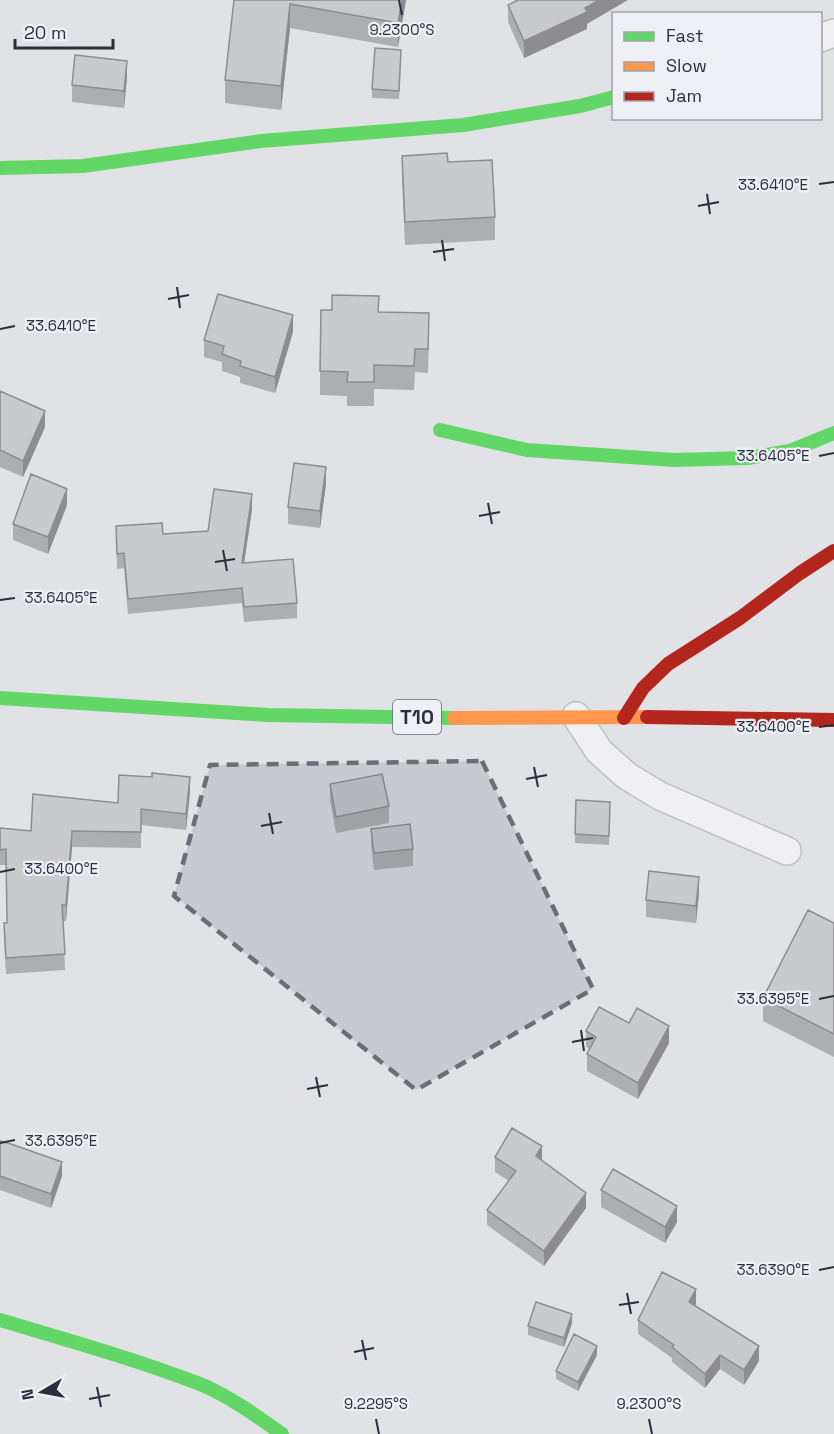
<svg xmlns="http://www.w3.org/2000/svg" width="834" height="1434" viewBox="0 0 834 1434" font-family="'Space Grotesk',sans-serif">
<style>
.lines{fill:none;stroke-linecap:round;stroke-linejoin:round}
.street-casing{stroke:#bfc0c3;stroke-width:30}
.street{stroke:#f0f0f2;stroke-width:27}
.fast{stroke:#63d668;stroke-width:14}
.slow{stroke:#ff974d;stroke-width:14}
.jam{stroke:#b3261e;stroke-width:14}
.wall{fill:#adaeb0}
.shaded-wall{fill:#8d8d90}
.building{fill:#c9cacd;stroke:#8d8d90;stroke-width:1.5}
.marked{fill:#696e78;fill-opacity:0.2;stroke:#696e78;stroke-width:4.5;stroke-dasharray:12 8;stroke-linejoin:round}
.ticks{fill:none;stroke:#282f3d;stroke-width:2}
.labels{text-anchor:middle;stroke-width:4.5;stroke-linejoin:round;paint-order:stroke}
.shield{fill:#eef0f5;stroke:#636974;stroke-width:1.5}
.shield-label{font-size:20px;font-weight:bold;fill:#282f3d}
.ticks-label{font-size:15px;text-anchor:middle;fill:#282f3d;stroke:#eef0f5;stroke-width:4.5;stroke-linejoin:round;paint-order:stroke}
</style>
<rect width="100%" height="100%" fill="#e1e2e5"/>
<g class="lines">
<g class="street-casing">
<path id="street" d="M820,38L834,33
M576,716L599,751L627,776L660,796L787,851"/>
</g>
<use href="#street" class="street"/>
<path class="fast" d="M0,168L83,166L261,141L463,125L580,106L614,97
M440,430L527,450L674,460L748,458L790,451L834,433
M0,698L268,715L454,718
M0,1320C67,1340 135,1359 200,1384C229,1396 257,1416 282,1434"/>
<path class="slow" d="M454,718L647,717"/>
<path class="jam" d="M647,717L834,720
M624,718L643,688L668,664L740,618L800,573L834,551"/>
</g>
<path class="wall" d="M234,0H406L398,47L290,28L281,110L225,103V80Z
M508,5L587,24V29L524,58L508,22Z
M401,58L399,99L372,98V89Z
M127,77L124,108L72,102V85Z
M402,156L448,162L495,217V240L405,245L402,180Z
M379,312L429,337L428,373L415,372L414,390L374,389V406H347V396L320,395V371Z
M293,332L275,393L240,383V377L222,371V362L204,357V340Z
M0,391L45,427L23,477L0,467Z
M326,484L320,528L288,524V507Z
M67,505L48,554L13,540V524Z
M252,509L244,562L297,603V618L244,622L242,603L128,614L124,568L117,569L116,526L163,534L208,531Z
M330,784L389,806V823L336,833L330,801Z
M190,792L186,830L141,825V848L72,847L66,921H63L65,970L6,974L4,939V923H7L6,865H0V828L31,831L118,803Z
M576,800L610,802L609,845L575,843Z
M371,829L413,849V866L374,870L371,845Z
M699,893L696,923L646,917V900Z
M834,923V1057L763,1021V998Z
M629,1023L669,1043L638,1099L587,1071V1054L590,1050L586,1047V1031Z
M0,1141L62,1176L51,1208L0,1190Z
M495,1157L542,1161L586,1208L544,1266L487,1225V1210L509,1181L495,1172Z
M601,1190L677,1222L665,1243L601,1207Z
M696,1304L695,1305L759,1361L744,1385L720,1369L705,1388L672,1362V1358L638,1334V1320Z
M572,1323L564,1347L528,1335V1326Z
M597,1355L578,1391L556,1379V1371Z"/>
<path class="shaded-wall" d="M402,0H406L398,47V23Z
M599,0H628L587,24V29L524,58V41Z
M290,4V28L281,110V86Z
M127,61V77L124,108V91Z
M293,315V332L275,393V377Z
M45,411V427L23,477V461Z
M326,467V484L320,528V511Z
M67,489V505L48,554V537Z
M252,494V509L242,578V563Z
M190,777V792L186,830V814Z
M72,831V847L66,921V905Z
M699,877V893L696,923V906Z
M669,1026V1043L638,1099V1083Z
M542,1146V1161L536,1156Z
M62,1162V1176L51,1208V1194Z
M586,1193V1208L544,1266V1251Z
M677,1206V1222L665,1243V1227Z
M696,1289V1304L689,1316V1302Z
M572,1314V1323L564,1347V1338Z
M597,1346V1355L578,1391V1382Z
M759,1346V1361L744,1385V1370Z
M720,1355V1369L705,1388V1374Z"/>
<path class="building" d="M234,0H402L398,23L290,4L281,86L225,80Z
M518,0H599L585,8L587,12L524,41L508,5Z
M375,48L401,50L399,91L372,89Z
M75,55L127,61L124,91L72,85Z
M447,153L448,162L492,160L495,217L405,222L402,156Z
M218,294L293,315L275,377L240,366L241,361L222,354L224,346L204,340Z
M332,295L379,296L378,312L429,313L428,349H415L414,366L374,365V382H347L348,372L320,371L321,310H332Z
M0,391L45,411L23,461L0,450Z
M294,463L326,467L320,511L288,507Z
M31,474L67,489L48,537L13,524Z
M214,489L252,494L242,563L293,559L297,603L244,607L242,588L128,599L124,553L117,554L116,526L162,523L163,534L208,531Z
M152,773L190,777L186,814L141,809V832L72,831L66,905H62L65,954L6,958L4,923H7L6,849L0,850V828L31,831L33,794L118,803L119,775L152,777Z
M382,774L389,806L336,817L330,784Z
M576,800L610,802L609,836L575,834Z
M410,824L413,849L374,853L371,829Z
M649,871L699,877L696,906L646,900Z
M808,910L834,923V1034L763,998Z
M599,1007L629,1023L637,1008L669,1026L638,1083L587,1054L596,1037L586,1031Z
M512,1128L542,1146L536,1156L586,1193L544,1251L487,1210L516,1171L495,1157Z
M0,1141L11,1144L62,1162L51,1194L0,1176Z
M613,1169L677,1206L665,1227L601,1190Z
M662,1272L696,1289L689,1302L759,1346L744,1370L720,1355L705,1374L672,1347L674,1345L638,1320Z
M536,1302L572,1314L564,1338L528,1326Z
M574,1334L597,1346L578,1382L556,1371Z"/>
<path class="marked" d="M482,761L593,989L416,1090L174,896L210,765Z"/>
<path class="ticks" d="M399,0L402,15M819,184L834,182M707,194L710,214M698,206L719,202M442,240L445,261M433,252L454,249M177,287L180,308M168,299L189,295M0,329L15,326M819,456L834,453M488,503L492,524M479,516L500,512M223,550L227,571M215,562L235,559M0,600L15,598M819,727L834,725M534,767L538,787M526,779L547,775M269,813L273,834M261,826L282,822M0,872L15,869M819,999L834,996M581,1030L584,1051M572,1042L593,1038M316,1077L320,1097M307,1089L328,1085M0,1143L15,1140M819,1270L834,1267M627,1293L631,1314M619,1305L639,1302M362,1340L366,1360M354,1352L374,1348M97,1387L101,1407M89,1399L110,1395M376,1419L379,1434M649,1419L652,1434"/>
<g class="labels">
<rect class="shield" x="393" y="700" width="48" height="34" rx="4.5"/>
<g class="shield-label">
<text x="417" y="724">T10</text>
</g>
</g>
<g class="ticks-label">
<text x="402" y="35">9.2300°S</text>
<text x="773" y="190">33.6410°E</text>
<text x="61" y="331">33.6410°E</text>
<text x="773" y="461">33.6405°E</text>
<text x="61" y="603">33.6405°E</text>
<text x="773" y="732">33.6400°E</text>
<text x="61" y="874">33.6400°E</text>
<text x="773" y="1004">33.6395°E</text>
<text x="61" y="1146">33.6395°E</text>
<text x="773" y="1275">33.6390°E</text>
<text x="376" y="1409">9.2295°S</text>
<text x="649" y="1409">9.2300°S</text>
</g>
<rect x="612" y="12" width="210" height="108" fill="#eef0f5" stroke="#9fa3ab" stroke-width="1.5"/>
<rect x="624" y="32" width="30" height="9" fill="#63d668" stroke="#9fa3ab" stroke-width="1.5"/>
<text x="666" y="42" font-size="18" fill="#282f3d">Fast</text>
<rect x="624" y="62" width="30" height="9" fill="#ff974d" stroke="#9fa3ab" stroke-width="1.5"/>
<text x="666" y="72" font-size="18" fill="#282f3d">Slow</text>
<rect x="624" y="92" width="30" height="9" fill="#b3261e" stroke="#9fa3ab" stroke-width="1.5"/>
<text x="666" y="102" font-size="18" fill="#282f3d">Jam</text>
<g transform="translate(42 1392) rotate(260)" stroke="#eef0f5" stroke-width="4.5" paint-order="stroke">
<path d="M0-4.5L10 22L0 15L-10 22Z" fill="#282f3d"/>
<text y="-9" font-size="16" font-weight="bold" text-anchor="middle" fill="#282f3d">N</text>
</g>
<path d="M15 39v9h98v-9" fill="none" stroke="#282f3d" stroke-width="3"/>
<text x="24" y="39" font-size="18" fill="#282f3d" stroke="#eef0f5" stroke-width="4.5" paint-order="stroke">20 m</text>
</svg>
